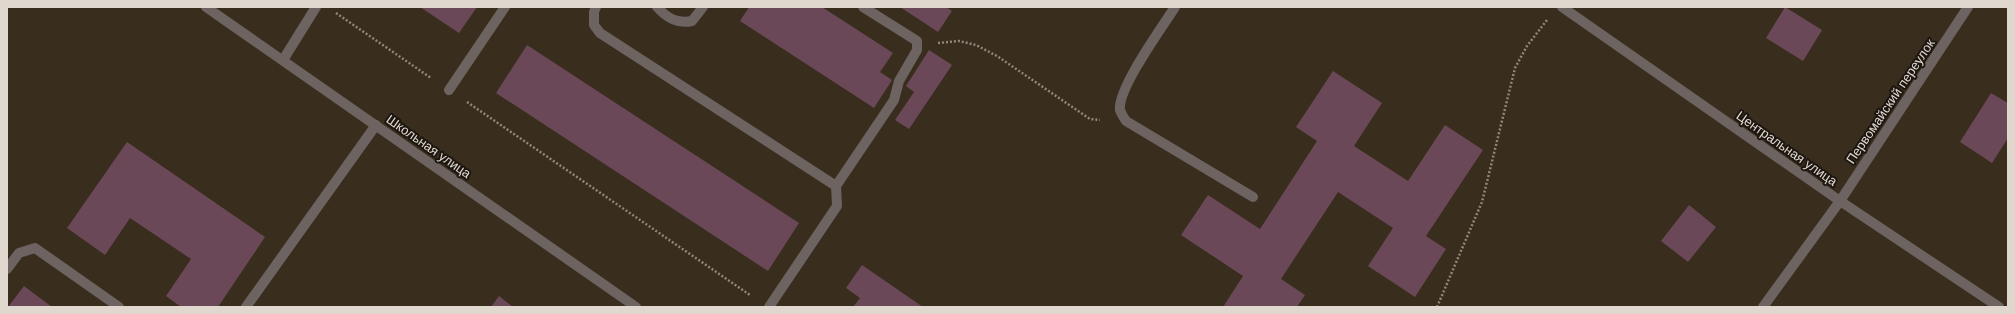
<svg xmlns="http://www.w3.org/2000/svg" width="2015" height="314" viewBox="0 0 2015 314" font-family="Arial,sans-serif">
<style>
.building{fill:#6b4858}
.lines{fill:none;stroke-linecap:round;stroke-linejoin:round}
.path{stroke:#90867a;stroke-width:2.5;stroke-dasharray:2 2;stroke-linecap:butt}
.service{stroke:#6d6360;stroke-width:10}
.minor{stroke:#6d6360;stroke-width:10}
.tertiary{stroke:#6d6360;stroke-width:10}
.labels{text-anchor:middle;stroke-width:4;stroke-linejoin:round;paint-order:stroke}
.street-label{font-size:13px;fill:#e0d8cf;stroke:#1c1610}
</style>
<rect width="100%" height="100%" fill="#392d1e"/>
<path class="building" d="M420,7H477L459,33Z
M749,7H822L893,53L880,72L892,80L874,108L740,21Z
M900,7H946L952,11L938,32Z
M1785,7L1822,30L1803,61L1766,38Z
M527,45L799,223L768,271L496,93Z
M929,50L952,65L909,129L895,120L914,92L906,86Z
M1333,71L1382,103L1354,146L1408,181L1445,125L1483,150L1426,236L1446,249L1415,297L1368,266L1393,228L1338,192L1281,279L1305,295L1297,307H1223L1243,276L1181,235L1208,195L1260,229L1317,141L1296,127Z
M1991,93L2008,103V138L1992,163L1960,142Z
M127,142L265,237L218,307H181L166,296L191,259L130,218L105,255L67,228Z
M1689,205L1716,227L1688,262L1661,241Z
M862,265L923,307H853L860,298L846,288Z
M24,286L52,307H8Z
M499,296L513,307H491Z"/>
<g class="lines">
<path class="path" d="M336,13L431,78
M938,43L959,41L976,45L997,56L1090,119L1100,120
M467,102L750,295
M1437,307L1482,202L1515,68L1527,46L1547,20"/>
<path class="service" d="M596,7L594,12V25L600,33L836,186L837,206L769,307
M657,7C667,18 677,24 692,21L703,7
M1175,7C1163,26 1117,89 1120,110C1121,113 1124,118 1126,121L1253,197
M449,90L505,7
M836,186L894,100L899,81L917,50V41L863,7
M7,269L19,253L35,248L119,307
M246,307L376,125"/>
<path class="minor" d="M1562,7L1840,201L1999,307
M283,60L316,7
M1763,307L1840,201L1968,7"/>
<path class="tertiary" d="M206,7L636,307"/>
</g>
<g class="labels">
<g class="street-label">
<text transform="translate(1890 101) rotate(-56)" y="5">Первомайский переулок</text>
<text transform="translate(429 146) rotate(35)" y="5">Школьная улица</text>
<text transform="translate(1787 148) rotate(35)" y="5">Центральная улица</text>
</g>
</g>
<rect width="2015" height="314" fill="none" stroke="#e0d8cf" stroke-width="16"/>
</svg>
